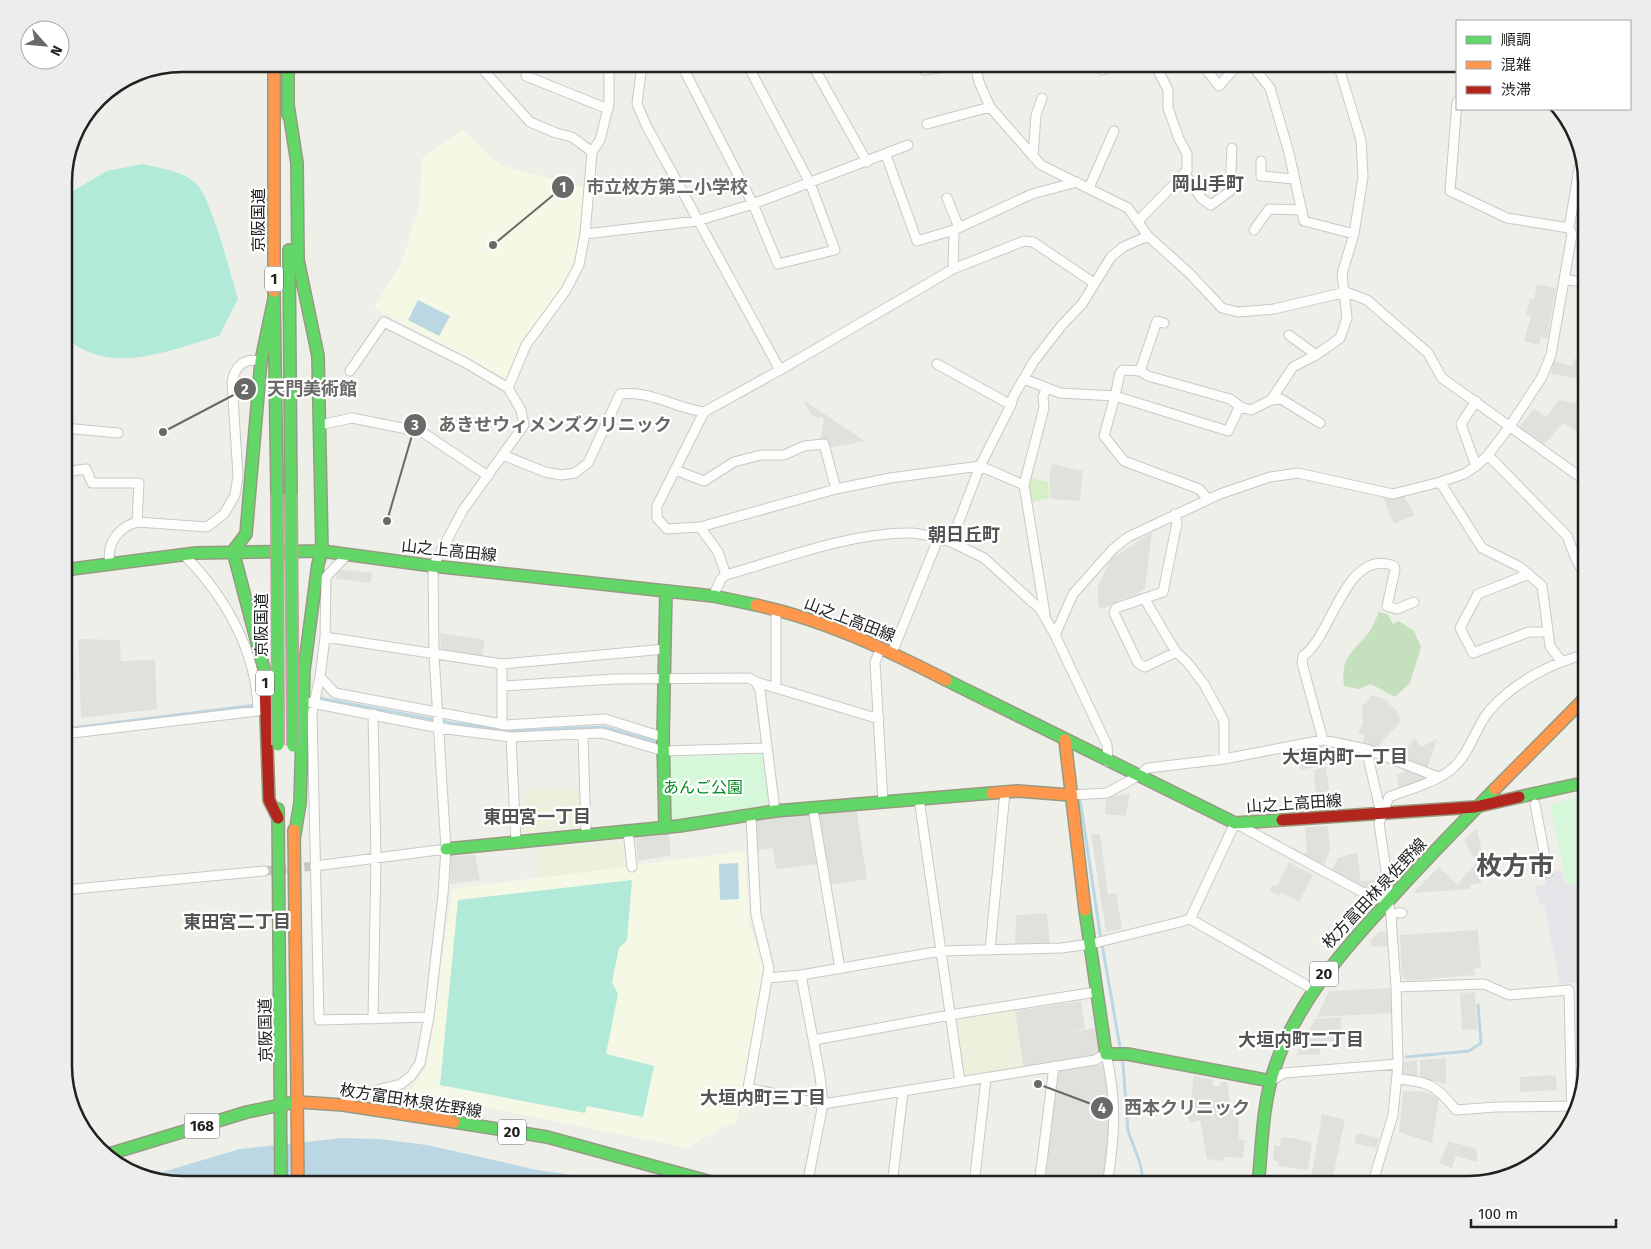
<svg xmlns="http://www.w3.org/2000/svg" width="1651" height="1249" viewBox="0 0 1651 1249" font-family="'Fira Sans','Noto Sans JP',sans-serif">
<style>
.education{fill:#f6f8e6}
.farmland{fill:#edf0dd}
.grass{fill:#d7efc7}
.forest{fill:#c5e0bd}
.park{fill:#d7f7db}
.pitch{fill:#b2ead9}
.parking{fill:#e0e0dd}
.plaza{fill:#e5e4e9}
.water{fill:#bbd7e4}
.lines{fill:none;stroke-linecap:round;stroke-linejoin:round}
.stream{stroke:#bbd7e4;stroke-width:3}
.street-tunnel{stroke:#c6c6c2;stroke-width:9;stroke-dasharray:9 4.5;stroke-linecap:butt}
.street-casing{stroke:#c8c8c6;stroke-width:11}
.fast-casing{stroke:#959b80;stroke-width:14}
.slow-casing{stroke:#959b80;stroke-width:14}
.jam-casing{stroke:#959b80;stroke-width:14}
.street{stroke:#fdfdfc;stroke-width:9}
.fast{stroke:#63d668;stroke-width:11}
.slow{stroke:#ff974d;stroke-width:11}
.jam{stroke:#b3261e;stroke-width:11}
.fast-bridge-casing{stroke:#c79fa6;stroke-width:14;stroke-linecap:butt}
.fast-bridge{stroke:#63d668;stroke-width:11}
.labels{text-anchor:middle;stroke-width:4.5;stroke-linejoin:round;paint-order:stroke}
.shield{fill:#fff;stroke:#646464;stroke-width:1}
.shield-label{font-size:15px;font-weight:bold;fill:#212121}
.street-label{font-size:16px;fill:#212121;stroke:#fff}
.park-label{font-size:16px;fill:#048a20;stroke:#fff}
.neighbourhood-label{font-size:18px;font-weight:bold;fill:#545454;stroke:#fff}
.town-label{font-size:26px;font-weight:bold;fill:#545454;stroke:#fff}
.rim{fill:none;stroke:#212121;stroke-width:2.5}
.leader{fill:none;stroke:#696967;stroke-width:2}
.callout-dot{fill:#696967;stroke:#fff;stroke-width:2}
.mark-label{font-size:15px;text-anchor:middle;font-weight:bold;fill:#fff}
.callout-label{font-size:18px;text-anchor:middle;font-weight:bold;fill:#696967;stroke:#fff;stroke-width:4.5;stroke-linejoin:round;paint-order:stroke}
</style>
<rect width="100%" height="100%" fill="#efefea"/>
<path class="education" d="M463,130L500,165L584,188L582,230L575,262L561,288L522,340L507,379L374,308L402,261L419,209L422,158Z
M745,851L750,928L765,968L736,1124L721,1128L688,1148L409,1092L427,1066L452,889Z"/>
<path class="farmland" d="M580,788L581,827L521,834L520,802H525V790Z
M621,841L626,867L537,878L535,849Z
M1015,1011L1024,1069L963,1078L955,1020Z"/>
<path class="grass" d="M1027,477L1048,482L1050,498L1028,503Z"/>
<path class="forest" d="M1379,612L1387,614L1393,624L1399,621L1414,631L1421,647L1410,683L1395,697L1371,684L1359,689L1344,686C1341,659 1349,655 1366,636C1372,630 1375,620 1379,612Z"/>
<path class="park" d="M763,754L771,808L669,823L670,757Z
M1587,794V880L1567,886L1550,805Z"/>
<path class="pitch" d="M142,164C160,168 182,171 196,183C211,197 231,276 238,299L219,336C166,351 112,377 64,337V196L107,171Z
M632,880L627,940L619,948L612,982L618,994L606,1054L654,1066L643,1117L587,1106L585,1113L440,1085L458,900Z"/>
<path class="parking" d="M1537,284L1556,288L1547,339L1541,337L1539,345L1524,341L1531,316L1526,315L1530,299H1534Z
M1575,358L1587,361V371L1581,379L1551,374L1554,361L1572,366Z
M803,400L865,441L829,448L821,438L824,420L822,416L818,418L812,415Z
M1559,400L1587,405V421L1579,433L1563,423L1544,445L1519,427L1534,409L1546,417Z
M1052,464L1083,471L1080,501L1051,499L1049,476Z
M1382,495H1403L1415,515L1394,524Z
M1152,532L1145,588L1136,595L1119,600L1103,609L1098,606V586L1111,559Z
M337,569L372,573L371,583L336,579Z
M440,633L485,640L482,656L441,650Z
M78,639L120,640L121,661L155,660L157,709L81,718Z
M1372,695L1384,699L1397,711L1401,722L1382,741L1377,750L1363,744L1364,736L1358,733L1363,723L1362,706Z
M1414,738L1421,747L1437,739L1427,769L1402,756Z
M1323,745L1326,765L1300,770L1297,749Z
M1326,767L1331,803L1316,804L1314,770Z
M1411,768L1421,772L1424,778L1399,790L1397,775Z
M1125,794H1130L1126,816L1105,814L1106,797Z
M856,808L867,879L829,885L817,812Z
M810,813L818,864L776,869L773,848L757,850L755,820Z
M1328,826L1330,850L1324,866L1304,855L1307,850L1305,827Z
M1477,828L1487,877L1481,878V883L1470,885V889L1413,893L1439,867L1457,884L1473,867L1476,861L1464,840Z
M669,833L671,855L638,861L636,836Z
M1091,834H1100L1108,894L1116,893L1122,929L1106,932Z
M1357,852L1361,881L1382,879V886L1373,894L1332,871L1338,858Z
M475,855L480,880L450,884L451,856Z
M1289,862L1313,875L1299,902L1281,892L1279,896L1269,891L1273,885L1277,886Z
M1047,913L1050,943L1015,944L1016,915Z
M1478,930L1481,967L1474,969L1475,975L1407,981L1402,977L1400,935Z
M1379,932H1387V946L1373,947L1370,941Z
M1393,988V1013L1317,1017L1329,991Z
M1475,992L1477,1029L1462,1030L1460,993Z
M1081,1001L1085,1029L1054,1034L1098,1028L1101,1053L1095,1060L1024,1069L1015,1011Z
M1341,1017L1342,1041L1303,1043L1315,1019Z
M1302,1044H1321L1320,1054L1297,1055Z
M1446,1058V1084L1420,1077V1060Z
M1417,1060V1076L1403,1077V1062Z
M1105,1064L1109,1094L1110,1148L1103,1185H1043L1059,1071Z
M1556,1075L1557,1090L1520,1092V1077Z
M1194,1076L1213,1080L1212,1086H1220L1221,1082H1227L1231,1108H1239V1139L1245,1140L1243,1158L1224,1157L1223,1161L1207,1159L1200,1120L1190,1123L1188,1118Z
M1403,1091L1425,1092L1439,1098L1432,1143L1399,1132Z
M1322,1114L1345,1120L1333,1175L1329,1174L1326,1185H1310Z
M1357,1133L1379,1138L1376,1148L1354,1143Z
M1281,1138H1295L1312,1143L1308,1170L1278,1166L1279,1162L1273,1160L1274,1145L1280,1146Z
M1448,1141L1477,1149V1162L1456,1156L1452,1168L1440,1163Z"/>
<path class="plaza" d="M1562,870L1566,886L1587,880V907L1584,908L1587,959L1582,960L1584,982L1560,984L1544,904H1539L1535,886L1546,884L1544,874Z"/>
<path class="water" d="M418,300L450,316L439,336L408,320Z
M738,863L739,899L720,900L719,864Z
M342,1138L379,1139L427,1145L537,1170L580,1176L617,1185H437L418,1176L403,1182L356,1176L326,1185L266,1181L252,1185H183L142,1178L240,1149Z"/>
<g class="lines">
<path class="stream" d="M319,698L452,723L514,731L604,727L659,743
M64,729L256,705
M1080,799L1100,933L1123,1064L1128,1131L1140,1163L1144,1185
M1406,1057L1469,1051L1481,1043L1478,1005"/>
<path class="street-tunnel" d="M264,871L315,866"/>
<g class="street-casing">
<path id="street" d="M478,64L530,122L556,133L572,137L592,152
M531,64L526,76L608,109
M642,64L637,104L646,125L780,370
M681,64L753,204L778,264L835,250L810,183L747,64
M812,64L867,162
M975,64L979,82L990,107L1041,165L1128,208L1148,236L1190,274L1222,308L1238,312L1274,309L1346,292L1367,300L1428,353L1442,378L1587,482
M1094,64L1102,70L1118,64
M1202,64L1219,86L1238,64
M1251,64L1270,88L1288,149L1304,221L1354,234
M924,70L968,64
M486,73L489,64
M1457,102L1450,191L1507,218L1569,228
M927,124L990,107
M886,155L917,241L954,230
M1033,157L1036,115L1042,98
M1261,161V176L1294,179
M1184,173L1202,199L1211,205L1230,191L1232,148
M1089,188L1114,131
M947,198L959,228
M1138,221L1187,171V154L1179,139L1168,108V90L1155,64
M1254,230L1269,209L1302,210
M585,234L697,221L753,204L908,145
M953,269L954,230L1032,194L1077,182
M1564,279L1587,283
M1289,335L1316,355
M937,364L1011,405
M1140,371L1157,321L1164,323
M1024,379L1060,393L1115,396L1120,373L1123,370L1140,371L1148,376L1230,399L1241,407L1251,410L1271,400L1293,367L1316,355L1340,338L1347,318L1342,274L1354,234L1363,177L1361,140L1338,64
M508,388L526,345L566,290L579,265L585,234L592,152L600,140L609,104V64
M1271,400L1281,399L1320,423
M1476,401L1461,424L1476,466
M704,412L657,506V518L667,529L700,527L836,489L890,478L980,466L1024,485
M320,425L352,418L422,432L488,476
M64,428L118,433
M503,455L545,472L561,475L575,473L588,463L620,394C650,390 675,408 704,412L780,370L953,269L1024,241L1033,242L1094,283
M1488,455L1567,536L1576,559L1587,580
M675,470L704,481L734,462L761,455H784L804,446L824,444L836,489
M64,472L86,469L92,483H139L137,522
M1440,482L1482,548L1520,567L1542,586L1550,646L1561,661
M1208,499L1199,489L1124,461L1104,436L1115,396L1228,431L1238,410L1241,407
M1175,514L1177,523L1163,592L1116,608L1114,613L1138,663L1145,667L1176,652
M700,527L718,552L726,575
M348,554L326,577L325,637L320,677L335,693L506,725L605,719L663,737
M110,564C106,543 118,528 137,522L207,527L224,514L235,495L238,476L232,383C234,366 244,358 261,361
M1529,574L1478,594L1460,628L1473,653L1529,632H1548
M713,596L721,579L726,575C785,558 848,533 910,533C923,533 938,539 951,542
M1144,598L1176,652L1187,662L1204,684L1224,721V759
M1045,614L1024,485L1044,408L1043,397L1046,389
M1055,635L1073,594L1113,549L1128,537L1220,494L1270,477L1298,473L1393,494L1440,482L1464,474L1476,466L1488,455L1510,426L1542,377L1551,355L1572,234L1569,228L1581,157
M325,637L502,664L665,649
M881,648L875,662L883,802
M892,653L938,539
M502,664V725
M320,677L312,713L319,1020L429,1017
M756,682L879,719
M503,686L615,679L749,678L756,682L760,690L775,811
M776,688V610
M307,702L439,728L511,737L602,733L664,751L767,748
M373,714L376,858L373,1019
M64,734L258,711C257,652 225,596 184,555
M583,734L586,835
M511,737L516,843
M1323,740L1302,663L1303,656C1332,637 1346,546 1394,566L1395,570L1387,606L1397,609L1414,602
M1366,749L1381,813
M1108,762L1107,745L1055,635L1040,609L984,558L951,542L980,466L1011,405L1013,397L1034,361L1062,325L1082,304L1111,257L1123,247L1148,236
M1070,795L1107,793L1138,776L1148,768L1224,759L1323,740L1366,749L1438,777
M919,799L960,1082
M1535,804L1548,873
M813,809L840,969
M751,817L756,915L769,968L748,1088L823,1104L1095,1060L1106,1054C1117,1101 1115,1138 1107,1185
M628,831L632,867
M315,866L446,849
M64,890L264,871
M1388,901V885L1379,823L1389,797C1409,789 1439,782 1455,766C1470,752 1476,727 1489,711C1514,682 1551,663 1587,654
M1398,913H1402
M1190,919L1313,989
M990,950L1005,792
M801,975L820,1076L823,1104L808,1180L832,1185
M767,978L801,975L941,951L1061,948L1091,944L1180,922L1190,919L1235,823L1362,892L1388,901L1391,916L1396,987L1398,1064L1393,1115L1372,1185
M1396,987L1484,984L1509,995L1569,990L1572,1121
M814,1040L950,1015L1096,992
M1396,1079C1428,1081 1436,1085 1456,1110L1496,1107L1580,1106
M1271,1081L1284,1073L1398,1064
M343,1105L349,1097L401,1084L411,1076L420,1063L429,1017L443,894L446,849L434,654L433,566L463,510L524,425L521,410L508,388L466,363L384,322L350,371
M892,1185L903,1092
M974,1185L986,1079
M1039,1185L1054,1066"/>
</g>
<g class="fast-casing">
<path id="fast" d="M288,64V115
M288,105L297,163L298,260L318,356L322,551L318,564L304,670L300,803L294,839
M289,250L291,494
M274,291L277,495
M64,570L196,553L322,551L433,566L713,596L756,605
M946,680L1235,823L1282,820
M265,687V673L233,551L246,534L261,361L274,299
M1519,797L1587,782
M278,809L281,1185
M665,828L663,737L666,591
M446,849L679,826L775,811L992,793
M1085,910L1106,1054H1127L1271,1081
M454,1122L547,1137L722,1185
M106,1155L247,1112L290,1103
M1258,1185C1262,1148 1262,1109 1273,1073C1293,1008 1338,956 1383,907C1419,866 1457,828 1495,789"/>
</g>
<g class="slow-casing">
<path id="slow" d="M274,64V291
M756,605C823,619 885,649 946,680
M1065,740L1085,910
M1495,789L1587,696
M992,793L1018,791L1070,795
M294,830L298,1185
M299,1102L343,1105L454,1122"/>
</g>
<g class="jam-casing">
<path id="jam" d="M265,687L269,800L278,818
M1282,820L1475,807L1519,797"/>
</g>
<use href="#street" class="street"/>
<use href="#fast" class="fast"/>
<use href="#slow" class="slow"/>
<use href="#jam" class="jam"/>
<g class="fast-bridge-casing">
<path id="fast-bridge" d="M291,494L293,746
M277,495L278,745"/>
</g>
<use href="#fast-bridge" class="fast-bridge"/>
</g>
<g class="labels">
<g class="shield">
<rect x="265" y="266.5" width="18" height="25" rx="4"/>
<rect x="256" y="670.5" width="18" height="25" rx="4"/>
<rect x="1310" y="961.5" width="28" height="25" rx="4"/>
<rect x="184.5" y="1113.5" width="35" height="25" rx="4"/>
<rect x="498" y="1119.5" width="28" height="25" rx="4"/>
</g>
<g class="shield-label">
<text x="274" y="284">1</text>
<text x="265" y="688">1</text>
<text x="1324" y="979">20</text>
<text x="202" y="1131">168</text>
<text x="512" y="1137">20</text>
</g>
<g class="street-label">
<text transform="translate(258 220) rotate(-90)" y="6">京阪国道</text>
<text transform="translate(449 550) rotate(6)" y="6">山之上高田線</text>
<text transform="translate(850 619) rotate(21)" y="6">山之上高田線</text>
<text transform="translate(261 625) rotate(-90)" y="6">京阪国道</text>
<text transform="translate(1294 803) rotate(-4)" y="6">山之上高田線</text>
<text transform="translate(1374 893) rotate(-47)" y="6">枚方富田林泉佐野線</text>
<text transform="translate(265 1030) rotate(-91)" y="6">京阪国道</text>
<text transform="translate(411 1100) rotate(9)" y="6">枚方富田林泉佐野線</text>
</g>
<g class="park-label">
<text x="703" y="793">あんご公園</text>
</g>
<g class="neighbourhood-label">
<text x="1208" y="190">岡山手町</text>
<text x="964" y="541">朝日丘町</text>
<text x="1345" y="763">大垣内町一丁目</text>
<text x="537" y="823">東田宮一丁目</text>
<text x="237" y="928">東田宮二丁目</text>
<text x="1301" y="1046">大垣内町二丁目</text>
<text x="763" y="1104">大垣内町三丁目</text>
</g>
<g class="town-label">
<text x="1515" y="875">枚方市</text>
</g>
</g>
<path d="M0 0H1651V1249H0ZM182 72H1468A110 110 0 0 1 1578 182V1066A110 110 0 0 1 1468 1176H182A110 110 0 0 1 72 1066V182A110 110 0 0 1 182 72Z" fill="#ededed" fill-rule="evenodd"/>
<path class="rim" d="M182 72H1468A110 110 0 0 1 1578 182V1066A110 110 0 0 1 1468 1176H182A110 110 0 0 1 72 1066V182A110 110 0 0 1 182 72Z"/>
<path class="leader" d="M493 245L563 187M163 432L245 389M387 521L415 425M1038 1084L1102 1108"/>
<g class="callout-dot">
<circle cx="493" cy="245" r="5"/>
<circle cx="163" cy="432" r="5"/>
<circle cx="387" cy="521" r="5"/>
<circle cx="1038" cy="1084" r="5"/>
<circle cx="563" cy="187" r="12"/>
<circle cx="245" cy="389" r="12"/>
<circle cx="415" cy="425" r="12"/>
<circle cx="1102" cy="1108" r="12"/>
</g>
<g class="mark-label">
<text x="563" y="192">1</text>
<text x="245" y="394">2</text>
<text x="415" y="430">3</text>
<text x="1102" y="1113">4</text>
</g>
<g class="callout-label">
<text x="667" y="193">市立枚方第二小学校</text>
<text x="312" y="395">天門美術館</text>
<text x="555" y="431">あきせウィメンズクリニック</text>
<text x="1187" y="1114">西本クリニック</text>
</g>
<rect x="1456" y="20" width="175" height="90" fill="#ffffff" stroke="#a6a6a6"/>
<rect x="1466" y="36" width="25" height="8" fill="#63d668" stroke="#a6a6a6"/>
<text x="1501" y="45" font-size="15" fill="#212121">順調</text>
<rect x="1466" y="61" width="25" height="8" fill="#ff974d" stroke="#a6a6a6"/>
<text x="1501" y="70" font-size="15" fill="#212121">混雑</text>
<rect x="1466" y="86" width="25" height="8" fill="#b3261e" stroke="#a6a6a6"/>
<text x="1501" y="95" font-size="15" fill="#212121">渋滞</text>
<g transform="translate(45 45) rotate(117)"><circle r="24" fill="#ffffff" stroke="#a6a6a6"/>
<path d="M0-4L9 19L0 12L-9 19Z" fill="#696967"/>
<text y="-8" font-size="14" font-weight="bold" text-anchor="middle" fill="#212121">N</text>
</g>
<path d="M1471 1219v8h145v-8" fill="none" stroke="#212121" stroke-width="2.5"/>
<text x="1478" y="1219" font-size="15" fill="#212121" stroke="#ffffff" stroke-width="4" paint-order="stroke">100 m</text>
</svg>
